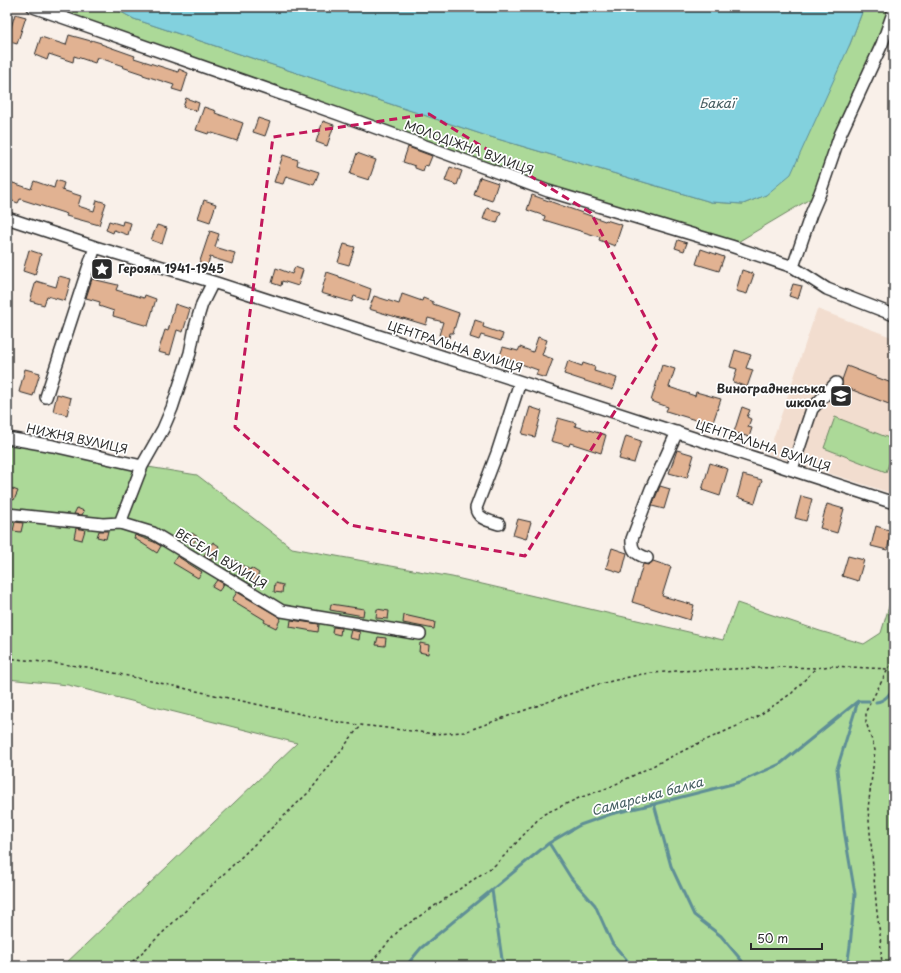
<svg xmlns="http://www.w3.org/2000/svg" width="901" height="973" viewBox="0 0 901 973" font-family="'Playpen Sans',sans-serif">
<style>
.built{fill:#f2ddcf}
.green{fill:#acd998;stroke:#6c8262}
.water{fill:#82d1de;stroke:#5f8f96}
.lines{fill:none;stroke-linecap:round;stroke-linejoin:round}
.stream{stroke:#5f8f96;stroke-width:3}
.building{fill:#e1b292;stroke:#2b2b2b}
.minor-casing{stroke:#2b2b2b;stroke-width:14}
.path{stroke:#2b2b2b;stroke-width:1.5;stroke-dasharray:3 3;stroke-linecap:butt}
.minor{stroke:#fff;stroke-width:11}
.marked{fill:none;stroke:#c2185b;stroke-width:3;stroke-dasharray:8 5;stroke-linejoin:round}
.labels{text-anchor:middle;stroke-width:3.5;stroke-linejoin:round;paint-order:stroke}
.street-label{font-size:12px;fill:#2b2b2b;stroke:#fff}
.poi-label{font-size:12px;font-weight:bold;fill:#2b2b2b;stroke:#fff;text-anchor:start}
.water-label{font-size:13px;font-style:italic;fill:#455d61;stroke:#fff}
</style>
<rect width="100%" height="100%" fill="#f9f0e9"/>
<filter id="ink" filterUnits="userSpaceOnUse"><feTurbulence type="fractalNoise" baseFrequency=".025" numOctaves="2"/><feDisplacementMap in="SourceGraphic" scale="8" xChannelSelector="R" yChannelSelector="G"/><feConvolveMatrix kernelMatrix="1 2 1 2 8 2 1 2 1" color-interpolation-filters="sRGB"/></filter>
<g filter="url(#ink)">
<path class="built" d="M817,309L894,338V494L768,454Z"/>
<path class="green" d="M33,7H112L134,19L484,135L711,202L743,204L766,195L850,44L864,7H894L820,193L731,246L673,229Z
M835,417L894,440V450L886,472L824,448Z
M7,438L142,466L197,475L292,548L452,577L723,640L737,603L820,631L864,644L881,633L894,590V966H63L297,743L68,685L7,679Z"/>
<path class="water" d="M112,7H864L850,44L791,174L766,195L743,204L711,202L484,135L134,19Z"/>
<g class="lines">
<path class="stream" d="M876,702C885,701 889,695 894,687
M654,804L671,866L694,915L721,936L742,961L743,966
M549,843L571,878L595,905L612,943L632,966
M492,890L503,966
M406,966L421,948L549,843L580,825L611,814L654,804L740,782L780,764L858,701H869
M847,966L850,946L855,894L844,830L837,769L858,701"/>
</g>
<path class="building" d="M15,14L26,17L17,44L7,41Z
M69,35L91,41V40L101,43V44L135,56L134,58L159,66L178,72L179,69L188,73L182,92L172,89L174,85L143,75V74L122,67L123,66L97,57L95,63L74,56L73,62L49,54L47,60L35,55L41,37L66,45Z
M186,98L199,103L197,111L183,107Z
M204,107L216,111L215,113L243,123L237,141L209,132L208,134L196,130Z
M258,118L270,122L265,136L253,132Z
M323,121L334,125L327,146L316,142Z
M408,147L432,156L428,166L425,165L423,171L415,168V166L403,162Z
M357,153L376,160L369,180L350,174Z
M283,155L298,160L297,165L319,172L314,185L286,176L283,184L274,182Z
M450,167L462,171L457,185L445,181Z
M480,177L498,183L492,201L474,195Z
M56,180L64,183L62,190L81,196L78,206L94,211L97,200L106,203L99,225L66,216L67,214L20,199L18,203L7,199V181L31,189L34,181L54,188Z
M532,195L605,221L606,220L622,225L615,246L599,240L600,237L544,220L545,216L527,210Z
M204,200L216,204L210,222L198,218Z
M487,208L501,212L497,223L483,219Z
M109,221L122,225L123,221L131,223L128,235L114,230L113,233L106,230Z
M157,225L167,228L162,244L151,240Z
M210,231L219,234L215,247L235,253L232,264L210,257L206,270L198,267Z
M678,240L687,243L684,251L675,248Z
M344,244L355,247L349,265L338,262Z
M701,249L724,257L719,271L696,264Z
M29,250L41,254L35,275L23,271Z
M295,267L303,270L298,286L282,281L281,286L272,283L276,268L292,274Z
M742,270L754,274L747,294L736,291Z
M327,272L339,276V277L371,289L368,301L354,296L352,302L321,293Z
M59,276L71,279L65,301L47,296L44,305L30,301L36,281L56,287Z
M92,279L118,285L116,290L144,298L145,295L156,299L148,326L113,316L114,311L99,306L100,302L86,298Z
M793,284L802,286L798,299L789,296Z
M402,294L422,301L423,298L433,302V304L459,313L453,333H450L449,338L439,335L443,322L428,318L426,325L403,318V319L369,309L374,296L399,304Z
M175,304L190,309L183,332L177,330L170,355L158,352L165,330L168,331Z
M475,320L484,323L483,327L503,334L501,341L481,335L479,340L470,337Z
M538,337L547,340L542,355L553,359L546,378L536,375L538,370L510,360L509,362L499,358L503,347L518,351L520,347L533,352Z
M735,350L751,355L746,368L753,370L747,387L733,382L737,369L730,367Z
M568,361L582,366L583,363L595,367L594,371L617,378L613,390L564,374Z
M662,365L675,369L669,387L695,396L696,392L721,399L713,422L703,419L702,422L666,411L668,407L651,401Z
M847,366L894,384V406L842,386V380Z
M25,369L40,373L33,396L19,392Z
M57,394L71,398L67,415L53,411Z
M530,407L542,411L535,437L522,434Z
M742,407L750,410L747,417L751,419L748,427L752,428L749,437L734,432Z
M558,418L576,423L575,426L606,435L601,453L570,443L569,446L551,441Z
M626,436L641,441L634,463L619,459Z
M677,450L694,455L687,478L669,473Z
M710,463L728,469L720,496L702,490Z
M743,475L762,480L755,503L737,497Z
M660,486L670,489L664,509L652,506Z
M10,488L18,491L14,500L7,497Z
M801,496L812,499L806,521L795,518Z
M827,504L844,509L837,533L820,528Z
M77,508L84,511L82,515L74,514Z
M518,519L531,522L526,539L513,535Z
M15,522L23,523L21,532L13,531Z
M876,526L892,531L887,550L871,546Z
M76,528L85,530L82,540L74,538Z
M99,531H108L106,539L97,537Z
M192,533L198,537L192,545L186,542Z
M135,535L154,542L161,546L157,553L134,538Z
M213,542L219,546L211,560L204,555Z
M612,548L627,553L622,573L606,568Z
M177,556L202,572L198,578L173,563Z
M848,556L864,560L858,581L842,576Z
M231,558L250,570L251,568L259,573L254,582L227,565Z
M653,561L671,567L662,596L694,605L690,620L632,602L643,564L648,565Z
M217,580L224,584L219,591L212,587Z
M275,583L283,585L282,593L274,592Z
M237,592L281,618L276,628L264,622L265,620L232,600Z
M331,604L364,609L363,616L330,610Z
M377,609L389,611L388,619L376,618Z
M404,615L435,622L434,629L403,623Z
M291,620L319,624L318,632L290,627Z
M333,627L341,628L340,635L332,633Z
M351,630L360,632L359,640L349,638Z
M378,637L386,638L385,646L376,645Z
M420,643L429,645L428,654L419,652Z"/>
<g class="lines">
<g class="minor-casing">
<path id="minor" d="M33,7L338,114L548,191L731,246L793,267L827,289L894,315
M7,218L95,247L213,282L894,503
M793,267L811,214L820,193L840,135L882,44L894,10
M46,397L95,247
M7,438L53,446L142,466
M792,469L812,409L836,383
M7,514L103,524L120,523L153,533L282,611L420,634
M120,523L142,466L163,429L172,408L190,353L195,327L202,304L213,282
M499,524C490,521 477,519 476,508L497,453L520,382
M647,558C636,554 631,551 632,539L651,489L677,432"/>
</g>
<path class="path" d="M7,658L87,667L342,723L387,728L435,734L464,732L595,685L642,674L676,671L788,667L816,668L831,666L888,669
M128,966L310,791L356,731L363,725
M368,966L399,930L495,865L504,856L542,815L579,798L610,787L697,744L757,717L792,693L816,668
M882,966L880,934L877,913L868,809L875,750L866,722V711L894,658"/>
<use href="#minor" class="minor"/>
</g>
</g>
<path class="marked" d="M429,114L591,213L658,342L525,556L350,525L235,427L273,137Z"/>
<defs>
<g id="sight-square" transform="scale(1.15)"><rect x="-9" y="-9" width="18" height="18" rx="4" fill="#2b2b2b" stroke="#fff"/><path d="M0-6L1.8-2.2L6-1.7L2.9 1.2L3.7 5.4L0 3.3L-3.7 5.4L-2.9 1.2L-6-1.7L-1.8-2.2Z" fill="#fff"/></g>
<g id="school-square" transform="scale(1.15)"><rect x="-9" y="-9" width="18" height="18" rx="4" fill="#2b2b2b" stroke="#fff"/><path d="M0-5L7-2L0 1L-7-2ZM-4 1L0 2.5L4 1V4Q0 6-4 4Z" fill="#fff"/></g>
</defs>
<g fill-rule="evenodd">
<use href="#sight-square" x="102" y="269"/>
<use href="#school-square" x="841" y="396"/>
</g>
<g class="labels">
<g class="street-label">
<text transform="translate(469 148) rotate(20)" y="4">МОЛОДІЖНА ВУЛИЦЯ</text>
<text transform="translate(455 347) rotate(18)" y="4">ЦЕНТРАЛЬНА ВУЛИЦЯ</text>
<text transform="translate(77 439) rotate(12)" y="4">НИЖНЯ ВУЛИЦЯ</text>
<text transform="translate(763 446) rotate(18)" y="4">ЦЕНТРАЛЬНА ВУЛИЦЯ</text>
<text transform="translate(221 559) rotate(31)" y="4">ВЕСЕЛА ВУЛИЦЯ</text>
</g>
<g class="poi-label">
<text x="118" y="273">Героям 1941-1945</text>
<text x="826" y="393" text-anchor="end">Виноградненська<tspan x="826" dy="14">школа</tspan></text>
</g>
<g class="water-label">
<text x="717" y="108">Бакаї</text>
<text transform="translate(647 796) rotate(-15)" y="5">Самарська балка</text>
</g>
</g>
<rect width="901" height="973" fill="none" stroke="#fff" stroke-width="24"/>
<rect x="12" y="12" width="877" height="949" fill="none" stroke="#2b2b2b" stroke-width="1.5" filter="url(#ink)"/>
<path d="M751 943v6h71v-6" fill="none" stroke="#2b2b2b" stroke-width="2"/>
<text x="757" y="943" font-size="12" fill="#2b2b2b" stroke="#ffffff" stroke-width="3" paint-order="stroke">50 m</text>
</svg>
